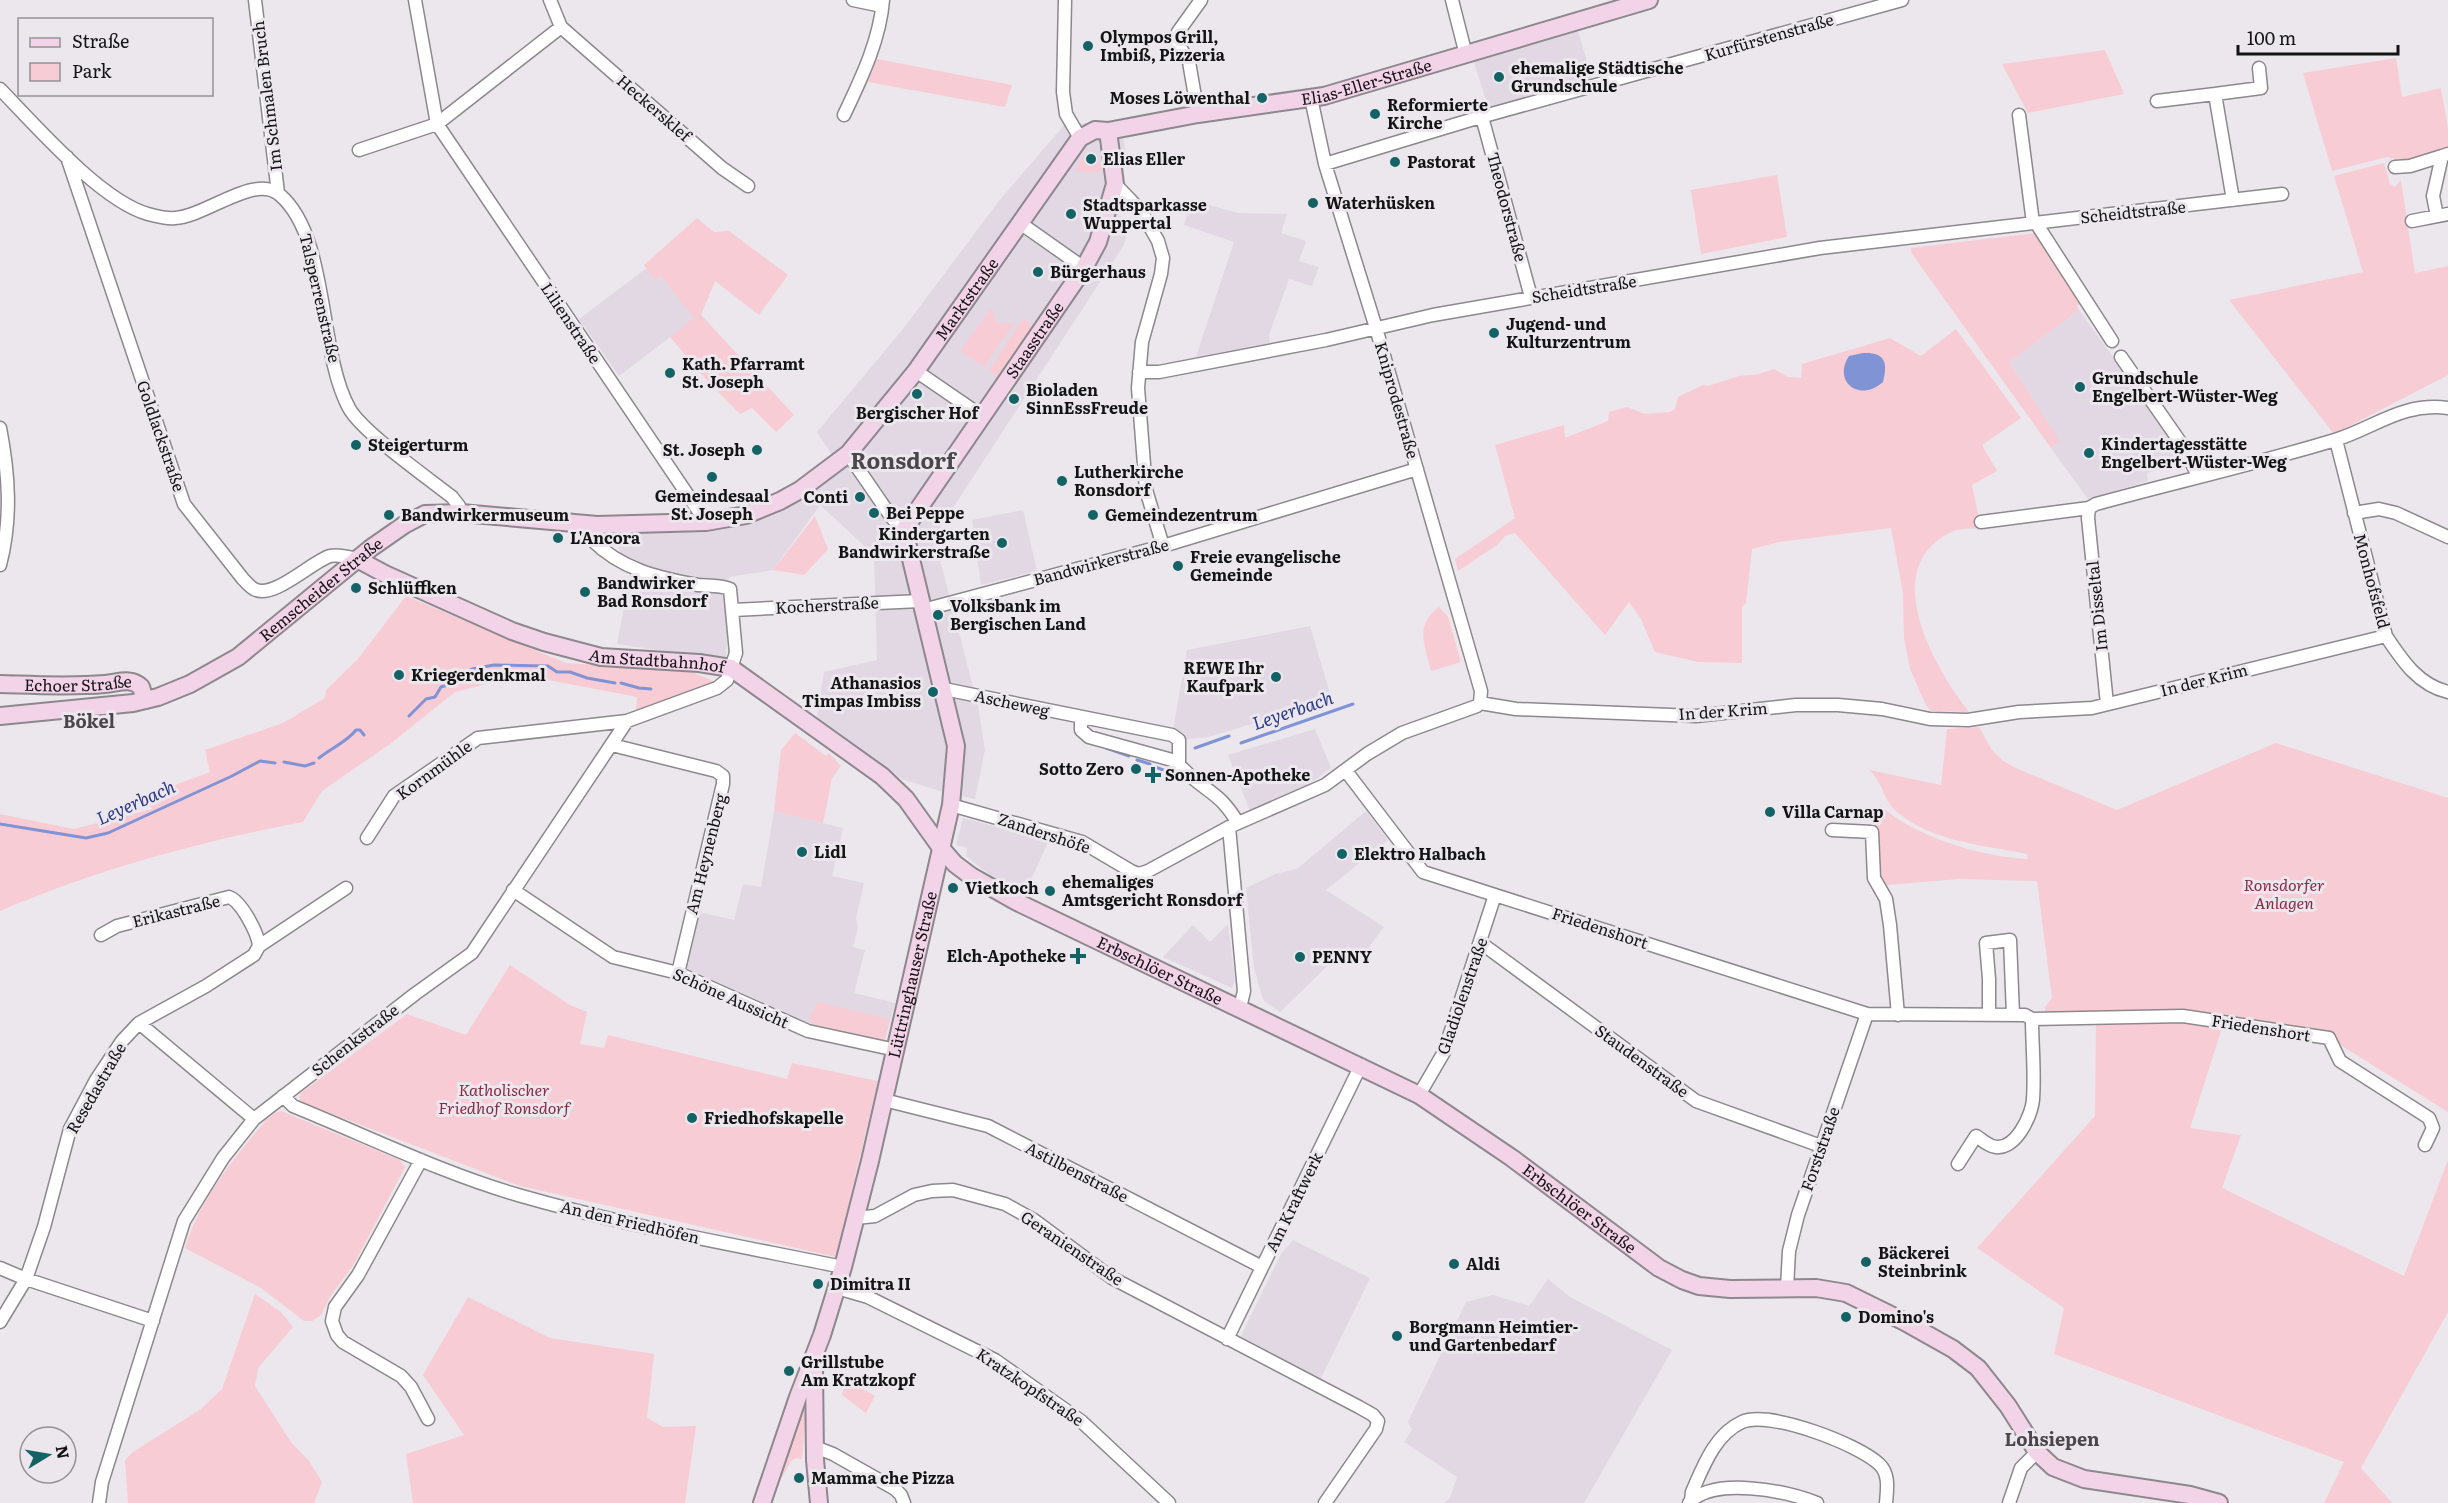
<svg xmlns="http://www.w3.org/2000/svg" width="2448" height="1503" viewBox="0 0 2448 1503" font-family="Literata,serif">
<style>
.built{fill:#e1d8e4}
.green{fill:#f8ccd4}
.water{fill:#8093d4}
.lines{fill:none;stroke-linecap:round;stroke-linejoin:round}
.stream{stroke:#8093d4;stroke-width:3}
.street-casing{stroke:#8c888d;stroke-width:15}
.secondary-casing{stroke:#8c888d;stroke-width:20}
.street{stroke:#fff;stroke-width:12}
.secondary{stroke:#f3d3e8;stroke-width:16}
.poi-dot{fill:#136366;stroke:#ebe7ed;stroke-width:2}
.labels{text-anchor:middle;stroke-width:6;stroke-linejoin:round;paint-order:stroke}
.poi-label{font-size:16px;font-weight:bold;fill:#141315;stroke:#ebe7ed;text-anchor:start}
.street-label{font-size:16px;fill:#141315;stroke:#ebe7ed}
.park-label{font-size:16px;font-style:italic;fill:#892b47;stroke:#ebe7ed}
.water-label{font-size:18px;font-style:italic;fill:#2b3a87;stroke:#ebe7ed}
.neighbourhood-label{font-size:18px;font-weight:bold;fill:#4a464b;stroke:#ebe7ed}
.district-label{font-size:22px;font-weight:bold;fill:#4a464b;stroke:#ebe7ed}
</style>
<rect width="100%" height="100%" fill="#ebe7ed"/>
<path class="built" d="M1578,31L1592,78L1488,107L1474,62Z
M1099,123L1123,138L1126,152L1118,215L1130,219L1124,245L934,537L978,706L985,750L975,799L943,792L902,779L817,717L824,672L877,660L874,555L820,505L773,570L729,577L726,660L617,644L630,575L610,527L756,513L832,455L817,432L903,329L998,202L1065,124Z
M1192,200L1238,213L1287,214L1281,233L1306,241L1299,261L1319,267L1312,286L1289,279L1269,335L1270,343L1196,357L1234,242L1184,225Z
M652,264L698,316L619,376L579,319Z
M2079,310L2181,451L2178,452L2180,459L2176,466L2171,461L2161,469L2147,473L2148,481L2088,499L2051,448L2059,441L2009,362Z
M1023,510L1037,571L981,585L972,520Z
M1310,626L1332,700L1208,737L1186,739L1173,730L1187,650Z
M1315,729L1331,768L1309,784V788L1250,811L1228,755Z
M774,811L843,828L832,876L864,883L856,918L858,928L853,947L865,950L854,993L895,1003L885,1040L812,1024L686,968L699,912L734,920L743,884L761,887Z
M1366,811L1388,840L1326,890L1384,927L1362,956L1348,946L1280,1012L1264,1001L1262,996L1254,968L1246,888L1275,874L1297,869Z
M963,818L1049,840L1025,893L991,876L966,856L967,848L956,845Z
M1228,924L1235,981L1232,988L1163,957L1193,925L1210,942Z
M1293,1240L1370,1278L1320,1380L1241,1336L1281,1254Z
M1548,1279L1570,1297L1672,1350L1584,1503H1444L1450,1498L1457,1477L1404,1442L1412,1430L1408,1422L1466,1302L1493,1295L1529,1306Z"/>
<path class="green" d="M2105,50L2124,94L2028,113L2002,64Z
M2396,58L2402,97L2441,88L2448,129V150L2409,162L2387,157L2332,171L2303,73Z
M877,59L1012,85L1005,107L868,82Z
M1090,153L1096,155L1103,171L1089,173L1074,170L1083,157Z
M2384,163L2390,184L2395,187L2401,180L2415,273L2448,266V375L2334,434L2229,300L2363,272L2334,176Z
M1777,175L1787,237L1701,254L1691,190Z
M697,218L714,232L729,231L788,275L759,315L715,281L701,315L794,415L776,432L752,408L740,414L704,377L670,337L694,318L661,276L654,280L644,265Z
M2036,233L2083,301L2077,306L2079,310L2009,362L2060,441L2051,448L1912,254L1911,248Z
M992,307L996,323H1014L984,367L960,351Z
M1023,318L1033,326L999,377L989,371Z
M1956,329L2021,418L1982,445L1997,471L1972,485L1981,528C1972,529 1961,528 1953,531C1876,567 1934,667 1969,712L1931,711L1926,705L1910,669L1904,638L1903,593L1891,528L1779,542L1752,549L1746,603L1742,607V663L1698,662L1655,652L1641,619L1629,602L1605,635L1515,533L1505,536L1497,545L1458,571L1455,559L1515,518L1495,445L1564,425L1565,438L1608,421L1609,412L1627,407L1645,414L1670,412L1675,409L1678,397L1703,385L1708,386L1739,376L1759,374L1774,369L1788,377L1801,378L1802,364L1890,338L1921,356Z
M815,516L828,549L804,575L773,570Z
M406,596L566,663L689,671L716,682L636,711L637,697L522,675L455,692L390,744L322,791L303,822C202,841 95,870 0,911V814L74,829L152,809L145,796L210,772L205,750L283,723L325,698L326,690L358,659Z
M1439,607L1448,617L1461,662L1431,671C1425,646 1414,625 1439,607Z
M1979,727L1992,750L2002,760L2018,769L2117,810L2276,743L2448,798V1112L2342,1046L2222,1028L2190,1128L2241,1135L2222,1188L2404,1276L2448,1160V1312L2361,1468L2392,1503H2324L2344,1462L2054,1354L2064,1308L1977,1248L2095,1116L2096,1024L2045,1011V1007L2052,998L2037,881L1959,879L1887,885C1884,881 1880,877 1879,873C1873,856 1874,821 1880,805C1914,837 1982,857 2028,859L2027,854C1983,845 1933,842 1897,812C1883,801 1883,781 1869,770L1941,785L1947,729Z
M795,733L826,756L829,753L841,766L832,778L823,823L774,811L781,750Z
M510,965L570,1005L587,1012L580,1044L604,1048L608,1035L787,1079L792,1063L878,1081L836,1257L520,1186L301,1102L299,1098L301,1093L407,1014L466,1035Z
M818,1002L890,1019L885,1040L812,1024L809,1018Z
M281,1111L400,1160L405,1167L354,1264L330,1297L321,1315L312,1321H304L261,1288L185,1248C201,1197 233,1160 266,1120L275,1113Z
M255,1294L281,1312L293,1327L258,1368L255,1386L291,1442L309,1461L322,1482L314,1503H128L125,1460L133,1452L201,1409L222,1389Z
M468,1297L550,1338L654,1354L647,1418L663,1427L696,1426L685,1503H413L406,1454L464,1435L423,1375Z
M849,1381L875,1396L866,1413L842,1395L844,1385Z
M803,1410L806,1411L802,1459L797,1458L792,1460L779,1482Z"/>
<path class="water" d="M1863,353C1885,352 1888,362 1883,382C1860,403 1832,382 1849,356Z"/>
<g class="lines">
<path class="stream" d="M621,683L639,688L651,689
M409,716L426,699L435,697L441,687L450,684L472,669L494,665L548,666L557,672H570L587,678L615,683
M1241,743L1353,704
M1106,748L1129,756
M1195,748L1229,736
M319,758C331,748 347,742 356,730H360L364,735
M1137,760L1150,764
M284,762L305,766L314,763
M1155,767L1172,773
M0,824L86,838L108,833L232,776L260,761L275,763"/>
<g class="street-casing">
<path id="street" d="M255,0L278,193
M415,0L437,124L706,522
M550,0L561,27L722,168L748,186
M853,0L882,6
M1065,0L1063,92L1066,114L1080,138
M1452,0L1466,55
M0,89C35,125 101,201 148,214C156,216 166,219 175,218C207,216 255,173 280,195C329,237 318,352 349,408C361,431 428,478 452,497L459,506L461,513
M2215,94L2261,88L2259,68
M1311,98L1325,164L1376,328L1481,691L1480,703
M2157,101L2215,94L2233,200
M1198,114L1189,62L1177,42L1178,32L1201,0
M844,115C861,79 880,40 883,0
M2019,115L2033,223
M1482,117L1531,297
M359,150L437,124L561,27
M67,157L184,504L243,579C246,582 250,587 254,589C273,600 311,562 330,556C339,554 348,557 357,559
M1325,164L1477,118L1902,0
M2395,167L2410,166L2442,156
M1115,184L1141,211L1158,241L1163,258L1161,274L1142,342L1138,388L1146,490L1163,546
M2437,216L2433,196L2442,156L2448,154
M2412,221L2448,214
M1020,223L1084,268
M2036,223L2112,341
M2121,357L2185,449L2198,476
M916,371L983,417
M1139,372H1159L1326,340L1433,315L1820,248L2282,194
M0,428C9,474 12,519 0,565
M2336,440L2386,636C2402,660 2418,685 2448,692
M848,454L892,518L904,530
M2089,508L2088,518L2107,704
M2354,513L2379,509L2396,513L2448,537
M1981,522L2089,508L2096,504C2176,482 2256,464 2335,440C2376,427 2402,402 2448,408
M733,610L920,601
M923,610L1163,546L1417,469
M944,689L1172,735L1179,740V764
M1081,717V730L1089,737L1172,760C1181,765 1186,773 1194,779C1216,797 1222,797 1238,823
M612,745L716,771L723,776V784L678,973
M1346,771L1423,872L1867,1014L2025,1015L2032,1019L2183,1016L2329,1038L2340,1061L2429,1118L2433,1128L2425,1145
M951,805L1082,842L1131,871L1139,874L1148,871L1229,827L1325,785L1367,754L1402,733L1477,706L1480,703L1516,709L1696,716L1796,705H1838L1882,709L1930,719L1968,720L2019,712L2092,708L2386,636
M1229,827L1244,991L1240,1008
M1832,830L1872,832L1874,878L1886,899L1890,925L1898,1015
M367,838L394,796L478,738L627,721L717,688L727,680L736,653L730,589C720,585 708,586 698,585C658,578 621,569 592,540
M513,890L613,957L678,973L808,1031L896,1050
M101,935L117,926L229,897C241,901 258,933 259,946
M1481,943L1696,1101L1821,1146
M1989,1015V979L1986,943L2010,940L2013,1015
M139,1023L254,1119
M1419,1095L1444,1052L1495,895
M283,1096L293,1106C367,1136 442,1173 518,1195C625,1226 735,1245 843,1267
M884,1100L988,1126L1262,1267
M421,1160L358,1275L335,1307L332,1321L337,1335L343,1342L401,1376L411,1387L428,1419
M1958,1164L1976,1136C1981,1139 1986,1144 1992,1146C2014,1154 2032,1116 2033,1099C2035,1072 2032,1045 2032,1019
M856,1218L875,1216L914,1195L932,1191L953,1190L1005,1204L1034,1220L1112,1278L1359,1407L1373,1415L1378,1421L1376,1429L1325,1503
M0,1268L26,1279L153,1321
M837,1288L868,1297L995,1360L1081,1421L1169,1503
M1787,1288L1789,1251L1798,1215L1867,1014
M0,1322L26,1279L44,1227L70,1129L96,1080L122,1041L139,1023L206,986L254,955L259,946L346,888
M1227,1339L1361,1065
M815,1447L833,1454L895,1489L901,1495L904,1503
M1691,1500L1692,1492C1703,1467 1715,1434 1742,1422C1769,1410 1858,1444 1879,1464C1890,1474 1887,1490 1886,1503
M99,1503L102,1482L184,1221L223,1158L254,1119L415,994L472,953L627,721
M1689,1503C1714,1476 1786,1491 1817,1503
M2009,1503L2021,1468L2037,1452"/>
</g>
<g class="secondary-casing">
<g id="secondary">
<path id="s1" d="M357,559L385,574L512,631L544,642L601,657L699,663L731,668L882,776L906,799L941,848L955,864L971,876L1017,902L1419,1095L1512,1158L1659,1268L1682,1280L1699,1286L1730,1289L1816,1288L1846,1293L1905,1322L1953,1349L1978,1368L2008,1406L2037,1452L2053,1467L2084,1479L2190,1495L2219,1503"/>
<path id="s2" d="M0,684C35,685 70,687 105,684C118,683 131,677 141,687L145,700"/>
<path id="s3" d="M0,716L133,703L158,697L190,684L238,657L371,548L404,525L425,514L461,513L597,525L706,522L746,515L780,501L800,490L848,454L916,371L1080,138L1095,130L1108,131L1198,114L1324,96L1649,0"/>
<path d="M814,1366L815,1460L819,1503"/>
<path id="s4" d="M762,1503L798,1397L822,1335L843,1267L870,1161L951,805L956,746L904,530L1084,268L1098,242L1115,184L1108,131"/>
</g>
</g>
<use href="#street" class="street"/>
<use href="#secondary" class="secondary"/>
</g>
<g class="poi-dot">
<circle cx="1088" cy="46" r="6"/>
<circle cx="1499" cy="77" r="6"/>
<circle cx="1262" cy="98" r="6"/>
<circle cx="1375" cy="114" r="6"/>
<circle cx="1091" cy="159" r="6"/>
<circle cx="1395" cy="162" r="6"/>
<circle cx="1313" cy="203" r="6"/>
<circle cx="1071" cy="214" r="6"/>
<circle cx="1038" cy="272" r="6"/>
<circle cx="1494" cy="333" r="6"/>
<circle cx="670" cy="373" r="6"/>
<circle cx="2080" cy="387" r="6"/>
<circle cx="917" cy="394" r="6"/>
<circle cx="1014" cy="399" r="6"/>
<circle cx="356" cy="445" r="6"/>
<circle cx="757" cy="450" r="6"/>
<circle cx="2089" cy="453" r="6"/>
<circle cx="712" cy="477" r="6"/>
<circle cx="1062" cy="481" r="6"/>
<circle cx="860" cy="497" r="6"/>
<circle cx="874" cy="513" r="6"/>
<circle cx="389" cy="515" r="6"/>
<circle cx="1093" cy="515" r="6"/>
<circle cx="558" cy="538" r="6"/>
<circle cx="1002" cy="543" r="6"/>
<circle cx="1178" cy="566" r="6"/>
<circle cx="356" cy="588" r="6"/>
<circle cx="585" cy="592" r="6"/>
<circle cx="938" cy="615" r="6"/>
<circle cx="399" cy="675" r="6"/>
<circle cx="1276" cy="677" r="6"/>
<circle cx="933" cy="692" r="6"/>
<circle cx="1136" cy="769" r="6"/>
<path d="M1150 766h6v6h6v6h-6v6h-6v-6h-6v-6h6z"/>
<circle cx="1770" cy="812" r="6"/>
<circle cx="802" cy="852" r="6"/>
<circle cx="1342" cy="854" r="6"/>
<circle cx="953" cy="888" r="6"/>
<circle cx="1050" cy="891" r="6"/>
<path d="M1075 947h6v6h6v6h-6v6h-6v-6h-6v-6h6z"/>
<circle cx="1300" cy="957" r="6"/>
<circle cx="692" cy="1118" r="6"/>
<circle cx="1866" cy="1262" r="6"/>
<circle cx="1454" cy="1264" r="6"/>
<circle cx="818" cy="1284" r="6"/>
<circle cx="1846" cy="1317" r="6"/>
<circle cx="1397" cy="1336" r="6"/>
<circle cx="789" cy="1371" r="6"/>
<circle cx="799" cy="1478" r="6"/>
</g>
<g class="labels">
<g class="poi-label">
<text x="1100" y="43">Olympos Grill,<tspan x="1100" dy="18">Imbiß, Pizzeria</tspan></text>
<text x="1511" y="74">ehemalige Städtische<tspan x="1511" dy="18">Grundschule</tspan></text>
<text x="1250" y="104" text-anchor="end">Moses Löwenthal</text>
<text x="1387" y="111">Reformierte<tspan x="1387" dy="18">Kirche</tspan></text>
<text x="1103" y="165">Elias Eller</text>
<text x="1407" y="168">Pastorat</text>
<text x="1325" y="209">Waterhüsken</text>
<text x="1083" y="211">Stadtsparkasse<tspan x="1083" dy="18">Wuppertal</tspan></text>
<text x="1050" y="278">Bürgerhaus</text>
<text x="1506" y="330">Jugend- und<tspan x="1506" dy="18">Kulturzentrum</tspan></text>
<text x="682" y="370">Kath. Pfarramt<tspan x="682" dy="18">St. Joseph</tspan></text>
<text x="2092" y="384">Grundschule<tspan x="2092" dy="18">Engelbert-Wüster-Weg</tspan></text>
<text x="1026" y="396">Bioladen<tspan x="1026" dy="18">SinnEssFreude</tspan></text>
<text x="917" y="419" text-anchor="middle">Bergischer Hof</text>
<text x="2101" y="450">Kindertagesstätte<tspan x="2101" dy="18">Engelbert-Wüster-Weg</tspan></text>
<text x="368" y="451">Steigerturm</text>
<text x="745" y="456" text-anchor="end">St. Joseph</text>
<text x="1074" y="478">Lutherkirche<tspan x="1074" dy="18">Ronsdorf</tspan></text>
<text x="712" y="502" text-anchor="middle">Gemeindesaal<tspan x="712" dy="18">St. Joseph</tspan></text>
<text x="848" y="503" text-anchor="end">Conti</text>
<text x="886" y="519">Bei Peppe</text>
<text x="401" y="521">Bandwirkermuseum</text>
<text x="1105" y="521">Gemeindezentrum</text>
<text x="990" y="540" text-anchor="end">Kindergarten<tspan x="990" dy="18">Bandwirkerstraße</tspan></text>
<text x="570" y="544">L'Ancora</text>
<text x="1190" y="563">Freie evangelische<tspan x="1190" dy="18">Gemeinde</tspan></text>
<text x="597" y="589">Bandwirker<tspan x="597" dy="18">Bad Ronsdorf</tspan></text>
<text x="368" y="594">Schlüffken</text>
<text x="950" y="612">Volksbank im<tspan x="950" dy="18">Bergischen Land</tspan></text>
<text x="1264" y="674" text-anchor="end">REWE Ihr<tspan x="1264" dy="18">Kaufpark</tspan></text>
<text x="411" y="681">Kriegerdenkmal</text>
<text x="921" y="689" text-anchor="end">Athanasios<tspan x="921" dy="18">Timpas Imbiss</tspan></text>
<text x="1124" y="775" text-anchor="end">Sotto Zero</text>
<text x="1165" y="781">Sonnen-Apotheke</text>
<text x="1782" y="818">Villa Carnap</text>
<text x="814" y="858">Lidl</text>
<text x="1354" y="860">Elektro Halbach</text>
<text x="1062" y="888">ehemaliges<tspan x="1062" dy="18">Amtsgericht Ronsdorf</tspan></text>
<text x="965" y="894">Vietkoch</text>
<text x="1066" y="962" text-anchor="end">Elch-Apotheke</text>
<text x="1312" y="963">PENNY</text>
<text x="704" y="1124">Friedhofskapelle</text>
<text x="1878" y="1259">Bäckerei<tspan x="1878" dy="18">Steinbrink</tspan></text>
<text x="1466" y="1270">Aldi</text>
<text x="830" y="1290">Dimitra II</text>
<text x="1858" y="1323">Domino's</text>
<text x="1409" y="1333">Borgmann Heimtier-<tspan x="1409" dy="18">und Gartenbedarf</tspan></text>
<text x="801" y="1368">Grillstube<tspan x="801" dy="18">Am Kratzkopf</tspan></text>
<text x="811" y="1484">Mamma che Pizza</text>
</g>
<g class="street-label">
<text transform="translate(1769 37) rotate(-16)" y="6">Kurfürstenstraße</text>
<text dy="6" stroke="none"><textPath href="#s3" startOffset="1612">Elias-Eller-Straße</textPath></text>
<text transform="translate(267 96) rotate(-97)" y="6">Im Schmalen Bruch</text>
<text transform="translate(654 108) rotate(41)" y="6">Heckersklef</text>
<text transform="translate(1507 207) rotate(75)" y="6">Theodorstraße</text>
<text transform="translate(2133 212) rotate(-6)" y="6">Scheidtstraße</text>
<text transform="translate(1584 289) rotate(-9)" y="6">Scheidtstraße</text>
<text transform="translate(320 298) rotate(77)" y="6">Talsperrenstraße</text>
<text dy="6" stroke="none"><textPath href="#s3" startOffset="1122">Marktstraße</textPath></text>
<text transform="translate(571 323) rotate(56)" y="6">Lilienstraße</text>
<text dy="6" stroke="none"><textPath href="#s4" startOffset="1236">Staasstraße</textPath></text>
<text transform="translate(1397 400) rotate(74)" y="6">Kniprodestraße</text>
<text transform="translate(161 436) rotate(71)" y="6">Goldlackstraße</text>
<text transform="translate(1101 562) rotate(-15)" y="6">Bandwirkerstraße</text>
<text transform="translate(2372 581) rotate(75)" y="6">Monhofsfeld</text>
<text dy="6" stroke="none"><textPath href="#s3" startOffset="356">Remscheider Straße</textPath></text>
<text transform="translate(827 605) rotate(-3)" y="6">Kocherstraße</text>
<text transform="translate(2097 606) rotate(-96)" y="6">Im Disseltal</text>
<text dy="6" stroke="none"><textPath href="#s1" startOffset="320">Am Stadtbahnhof</textPath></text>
<text transform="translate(2204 680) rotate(-14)" y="6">In der Krim</text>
<text dy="6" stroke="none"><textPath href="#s2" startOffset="78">Echoer Straße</textPath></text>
<text transform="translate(1012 703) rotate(12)" y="6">Ascheweg</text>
<text transform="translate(1723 711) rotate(-4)" y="6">In der Krim</text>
<text transform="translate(434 770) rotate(-36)" y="6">Kornmühle</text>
<text transform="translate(1044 833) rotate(18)" y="6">Zandershöfe</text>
<text transform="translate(706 854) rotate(-76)" y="6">Am Heynenberg</text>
<text transform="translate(176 911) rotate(-14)" y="6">Erikastraße</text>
<text transform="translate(1600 928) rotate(18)" y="6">Friedenshort</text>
<text dy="6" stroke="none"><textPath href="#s1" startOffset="926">Erbschlöer Straße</textPath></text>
<text dy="6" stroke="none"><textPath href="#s4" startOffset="550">Lüttringhauser Straße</textPath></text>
<text transform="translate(1462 996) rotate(-71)" y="6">Gladiolenstraße</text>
<text transform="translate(731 998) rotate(24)" y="6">Schöne Aussicht</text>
<text transform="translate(2261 1028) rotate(9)" y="6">Friedenshort</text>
<text transform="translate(355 1040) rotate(-38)" y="6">Schenkstraße</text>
<text transform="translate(1642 1061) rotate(36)" y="6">Staudenstraße</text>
<text transform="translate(96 1088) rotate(-60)" y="6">Resedastraße</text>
<text transform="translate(1820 1149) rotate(-71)" y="6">Forststraße</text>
<text transform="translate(1077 1172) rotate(27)" y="6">Astilbenstraße</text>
<text transform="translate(1294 1202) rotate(-64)" y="6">Am Kraftwerk</text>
<text dy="6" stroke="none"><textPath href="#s1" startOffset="1410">Erbschlöer Straße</textPath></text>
<text transform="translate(630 1222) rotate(13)" y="6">An den Friedhöfen</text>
<text transform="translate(1072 1248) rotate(34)" y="6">Geranienstraße</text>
<text transform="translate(1030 1387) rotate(34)" y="6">Kratzkopfstraße</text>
</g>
<g class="park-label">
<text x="2284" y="891">Ronsdorfer<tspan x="2284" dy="18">Anlagen</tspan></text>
<text x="504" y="1096">Katholischer<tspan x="504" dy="18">Friedhof Ronsdorf</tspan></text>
</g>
<g class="water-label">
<text transform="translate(1293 711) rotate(-19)" y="6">Leyerbach</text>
<text transform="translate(136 803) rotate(-24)" y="6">Leyerbach</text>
</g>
<g class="neighbourhood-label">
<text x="89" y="728">Bökel</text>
<text x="2052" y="1446">Lohsiepen</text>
</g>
<g class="district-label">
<text x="903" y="469">Ronsdorf</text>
</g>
</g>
<rect x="18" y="18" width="195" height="78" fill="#ebe7ed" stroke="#959297" stroke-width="1.5"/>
<rect x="30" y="38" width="30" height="9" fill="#f3d3e8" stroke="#959297" stroke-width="1.5"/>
<text x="72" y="48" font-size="18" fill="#141315">Straße</text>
<rect x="30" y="63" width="30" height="18" fill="#f8ccd4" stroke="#959297" stroke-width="1.5"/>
<text x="72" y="78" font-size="18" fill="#141315">Park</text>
<g transform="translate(48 1455) rotate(79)"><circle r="28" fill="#ebe7ed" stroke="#959297" stroke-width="1.5"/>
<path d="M0-4.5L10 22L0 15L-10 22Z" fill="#136366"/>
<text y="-9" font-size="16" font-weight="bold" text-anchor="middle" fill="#141315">N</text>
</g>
<path d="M2238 45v9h160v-9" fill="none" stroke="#141315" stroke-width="3"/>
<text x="2247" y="45" font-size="18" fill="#141315" stroke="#ebe7ed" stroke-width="4.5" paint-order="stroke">100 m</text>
</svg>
